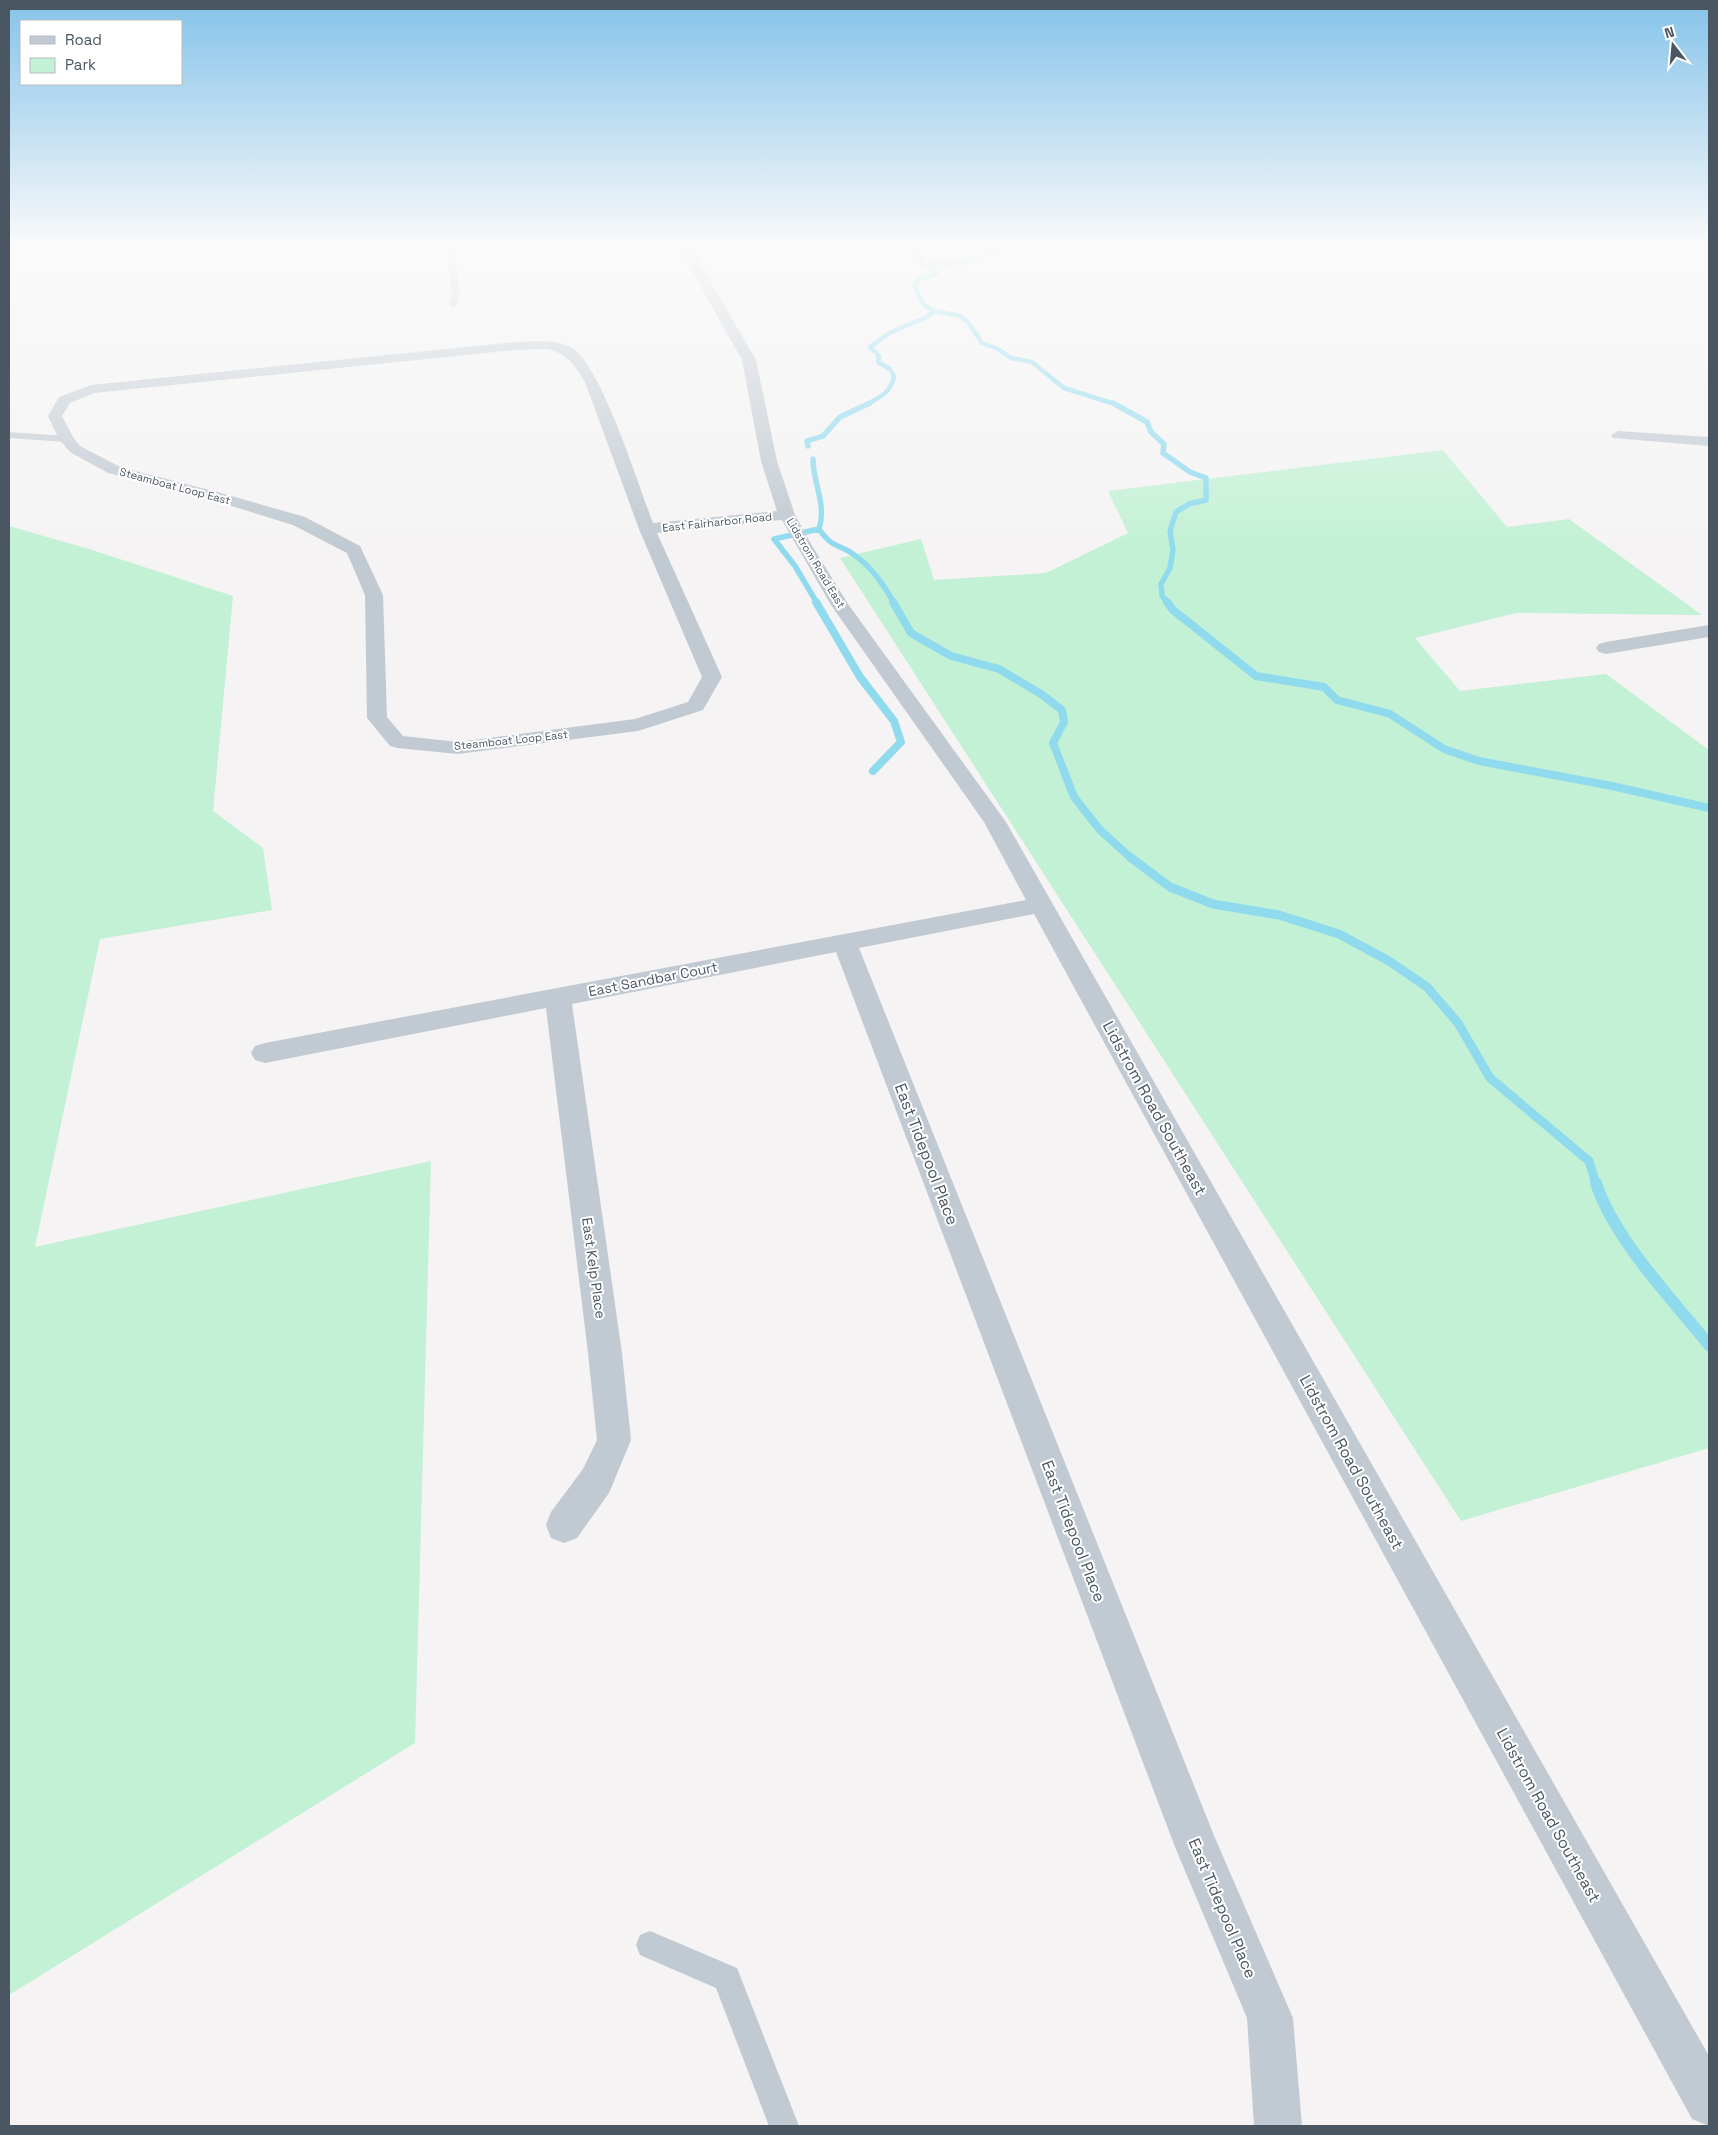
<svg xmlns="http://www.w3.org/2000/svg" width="1718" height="2135" viewBox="0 0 1718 2135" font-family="'Space Grotesk',sans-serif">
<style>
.green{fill:#c3f1d5}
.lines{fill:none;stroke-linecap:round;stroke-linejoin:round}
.stream-far4{stroke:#90daee;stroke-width:4.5}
.stream-far3{stroke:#90daee;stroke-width:5.5}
.stream-far2{stroke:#90daee;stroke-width:8}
.stream-far1{stroke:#90daee;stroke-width:9}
.stream{stroke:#90daee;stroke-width:12}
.service{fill:#c1cad2;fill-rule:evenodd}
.minor{fill:#c1cad2;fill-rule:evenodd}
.labels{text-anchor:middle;stroke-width:4;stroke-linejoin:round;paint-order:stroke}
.far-street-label{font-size:11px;fill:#4a5661;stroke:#fff}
.street-label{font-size:14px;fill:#4a5661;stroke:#fff}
.near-street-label{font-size:16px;fill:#4a5661;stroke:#fff}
</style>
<rect width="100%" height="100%" fill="#f5f3f3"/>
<path class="green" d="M1443,450L1507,527L1569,519L1702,615L1516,613L1415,638L1460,691L1606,674L1709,750V1448L1461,1521L840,558L921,539L934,580L1046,573L1128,533L1108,491Z
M9,526L89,549L233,596L213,811L263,848L272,910L100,939L35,1247L431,1161L415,1743L9,1995Z"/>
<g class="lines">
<path class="stream-far4" d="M907,248L921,259L923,265L935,271L936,274L919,279L915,287L923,304L934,311L960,316L968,322L982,343L998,349L1011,358L1032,362L1064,388L1115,404
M1102,248H1107
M1151,248L1189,251L1215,248
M926,265L958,263L1007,248
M867,404C881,397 891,392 894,376L890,369L878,362L879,356L870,347L889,333L927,317L934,311"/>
<path class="stream-far3" d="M1113,403L1147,422L1151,432L1164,444L1163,453L1190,472L1206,478V500L1189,504L1176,512L1170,531L1173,550L1170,568L1161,584L1162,596L1168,603
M808,446L807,441L823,436L840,417L870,403
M813,459C813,484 827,504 819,529
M819,529C833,549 837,543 853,554C872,567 883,584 894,603
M817,603L795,566L774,539L819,529"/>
<path class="stream-far2" d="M816,602L860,677L894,721L901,742L873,771
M893,602L911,633L951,656L999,669L1041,694L1062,710L1064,722L1053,743L1074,797L1100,830L1131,858
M1167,602L1173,610L1256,676L1324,687L1337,700L1390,714L1444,749L1479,761L1612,786L1709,808"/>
<path class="stream-far1" d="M1130,857L1170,887L1213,904L1279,915L1339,934L1389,961L1427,987L1458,1023L1490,1078L1589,1161L1596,1184"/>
<path class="stream" d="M1596,1183C1614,1239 1672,1299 1709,1345"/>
<path class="service" d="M462,248H472L455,254L460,294L457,305L453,307L449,305L452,294L447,253Z
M9,432L66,436L71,439L66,442L9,438Z
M650,1931L737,1968L799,2126H769L716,1988L640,1955L636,1945L640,1935Z"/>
<path class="minor" d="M679,248H691L756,360L777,461L795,515L811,544L848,604L1006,822L1709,2056V2126L1692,2119L1034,914L859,948L1215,1838L1293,2018L1302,2126H1254L1247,2018L1175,1847L836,952L572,1004L622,1353L631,1440L609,1493L577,1538L564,1543L551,1538L546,1525L551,1512L583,1469L597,1440L588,1353L546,1008L265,1063L255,1060L251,1053L255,1046L265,1043L1026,900L984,822L831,605L782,520L657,533L722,677L703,710L638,731L458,754L397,748L390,746L367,718L365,595L347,553L293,525L209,499L108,473L70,452L59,439L48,416L59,397L91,385L515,342C533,342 555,338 572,348C601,364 639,487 653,523L777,511L761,461L742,360ZM548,349C568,355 575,365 585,382L639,529L702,677L688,702L635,719L458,742L403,736L387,717L383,595L360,546L305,517L221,493L120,467L80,446L73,437L62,416L70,403L94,393L515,350Z
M1618,431L1709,437V446L1613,438L1611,435Z
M1709,625V637L1606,654L1599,652L1596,648L1599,644L1606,642Z"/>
</g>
<linearGradient id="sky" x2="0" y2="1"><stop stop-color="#85c3ea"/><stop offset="0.45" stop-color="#fafafa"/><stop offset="1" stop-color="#fafafa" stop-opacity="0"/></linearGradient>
<rect width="1718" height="547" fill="url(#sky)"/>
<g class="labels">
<g class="far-street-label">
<text transform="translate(175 486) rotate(15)" y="4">Steamboat Loop East</text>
<text transform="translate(717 522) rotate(-6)" y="4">East Fairharbor Road</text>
<text transform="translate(816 563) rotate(59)" y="4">Lidstrom Road East</text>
<text transform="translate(511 740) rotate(-6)" y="4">Steamboat Loop East</text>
</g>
<g class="street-label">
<text transform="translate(653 979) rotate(-11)" y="5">East Sandbar Court</text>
<text transform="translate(594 1268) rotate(82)" y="5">East Kelp Place</text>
</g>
<g class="near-street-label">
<text transform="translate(1155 1108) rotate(61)" y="6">Lidstrom Road Southeast</text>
<text transform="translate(927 1154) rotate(69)" y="6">East Tidepool Place</text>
<text transform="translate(1352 1462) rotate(61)" y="6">Lidstrom Road Southeast</text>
<text transform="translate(1074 1531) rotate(69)" y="6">East Tidepool Place</text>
<text transform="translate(1549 1815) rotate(61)" y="6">Lidstrom Road Southeast</text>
<text transform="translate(1223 1908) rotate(67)" y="6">East Tidepool Place</text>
</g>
</g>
<rect width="1718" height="2135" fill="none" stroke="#4a5661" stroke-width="20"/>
<rect x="20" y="20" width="162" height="65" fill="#ffffff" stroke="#b7bbc0"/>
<rect x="30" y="36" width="25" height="8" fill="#c1cad2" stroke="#b7bbc0"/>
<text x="65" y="45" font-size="15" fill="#4a5661">Road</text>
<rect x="30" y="58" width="25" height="15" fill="#c3f1d5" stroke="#b7bbc0"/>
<text x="65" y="70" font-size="15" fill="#4a5661">Park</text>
<g transform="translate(1673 45) rotate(344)" stroke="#ffffff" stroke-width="4" paint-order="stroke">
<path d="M0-4L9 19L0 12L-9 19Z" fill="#4a5661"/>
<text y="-8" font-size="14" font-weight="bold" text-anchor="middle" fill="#4a5661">N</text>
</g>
</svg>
